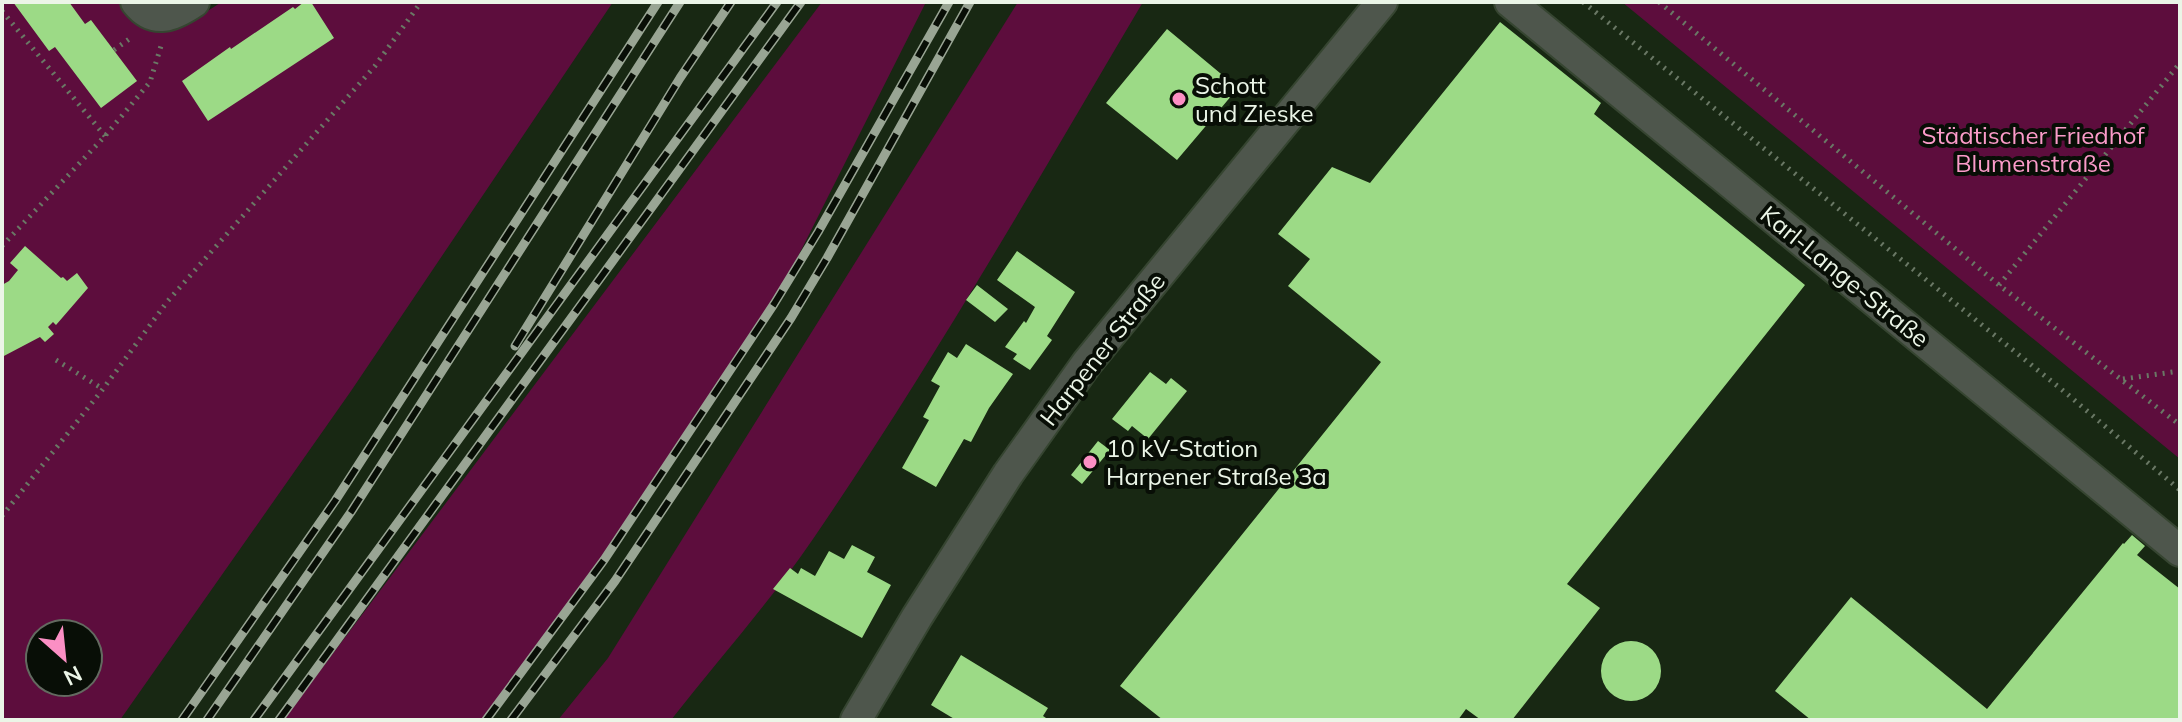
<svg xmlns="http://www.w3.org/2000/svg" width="2182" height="722" viewBox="0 0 2182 722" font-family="Mulish,sans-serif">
  <rect width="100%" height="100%" fill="#182813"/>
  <path fill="#5d0d3d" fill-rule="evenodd" d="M2,2H118C155,46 181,27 222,2H613L351,391L120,720H2ZM40,634H88V682H40Z
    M822,2H926L774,304L604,560L486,720H283Z
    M1018,2H1143C1036,183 932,365 813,539C770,602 718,660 671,720H558L608,658Z
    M1622,2H2180V459Z"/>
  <path fill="#9cda86" d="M13,2H69L85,24L91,20L137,81L101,108L55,47L49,51Z
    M304,2H311L334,38L208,121L182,81L230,47L231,49L293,7L295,9Z
    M1500,22L1601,103L1594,114L1805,285L1567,584L1600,608L1512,720H1481L1466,709L1458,720H1163L1120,686L1381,362L1288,286L1310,259L1278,234L1332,167L1370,183Z
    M1167,29L1238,88L1177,160L1106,103Z
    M25,246L61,278L63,277L67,281L77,273L88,288L56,325L53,322L48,327L54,334L45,342L40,337L2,357V285L9,281L18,270L10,263Z
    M1017,251L1075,292L1047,336L1052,340L1030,370L1013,359L1017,354L1005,347L1024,321L1026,323L1035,307L997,280Z
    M977,285L1008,309L995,322L966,300Z
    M966,344L1013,374L989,408L971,442L964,439L936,487L902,468L929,420L923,417L940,386L931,381L948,352L957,358Z
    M1150,372L1166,384L1171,378L1187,391L1148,439L1132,426L1128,431L1112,419Z
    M1098,441L1110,450L1082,484L1071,475Z
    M2132,535L2145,546L2137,555L2180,589V720H1811L1775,691L1851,597L1987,709L2123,543L2124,544Z
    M852,545L875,557L867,572L891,585L862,638L773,589L790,568L798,574L801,568L815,576L829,551L844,559Z
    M1601 671a30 30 0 1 1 60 0a30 30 0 1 1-60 0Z
    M961,655L1048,708L1043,716L1049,720H956L931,705Z"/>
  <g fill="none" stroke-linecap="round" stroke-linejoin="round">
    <g stroke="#364531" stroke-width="34">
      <path id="minor" d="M136,2C154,25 173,16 194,2
        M1510,2L2180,551
        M856,720L917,617L1008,474L1087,363L1382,2"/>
    </g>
    <path stroke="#6a7865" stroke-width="5" stroke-dasharray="2 6" stroke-linecap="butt" d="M1583,2L2066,393L2180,490
      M1659,2L1999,285L2180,425
      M2,11L105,136
      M114,50L132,37
      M2,246L105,136L150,82L161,46
      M1999,285L2180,63
      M56,360L103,389
      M2123,379L2180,371
      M2,516L103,389L167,302L375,66L421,2"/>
    <use href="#minor" stroke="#4e564c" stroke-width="30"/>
    <g stroke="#99a594" stroke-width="9">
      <path id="rail" d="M515,346L680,78L731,2
        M182,720L335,501L658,2
        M207,720L351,512L680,2
        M254,720L777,2
        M279,720L801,2
        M486,720L604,560L774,304L818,232L949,2
        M511,720L615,581L791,318L827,258L970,2"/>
    </g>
    <use href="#rail" stroke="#080e06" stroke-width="6" stroke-dasharray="18" stroke-linecap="butt"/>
  </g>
  <g fill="#fb8fc4" stroke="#080e06" stroke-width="3">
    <circle cx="1179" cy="99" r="8"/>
    <circle cx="1090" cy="462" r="8"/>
  </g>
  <g text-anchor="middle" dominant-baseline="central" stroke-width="8" stroke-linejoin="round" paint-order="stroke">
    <g font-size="24" fill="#ebf5e7" stroke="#080e06" text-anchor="start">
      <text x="1195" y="85">Schott<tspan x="1195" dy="28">und Zieske</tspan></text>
      <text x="1106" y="448">10 kV-Station<tspan x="1106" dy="28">Harpener Straße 3a</tspan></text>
    </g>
    <g font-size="24" fill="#fb9bc9" stroke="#080e06">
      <text x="2033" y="135">Städtischer Friedhof<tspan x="2033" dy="28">Blumenstraße</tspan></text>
    </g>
    <g font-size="24" fill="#ebf5e7" stroke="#080e06">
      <text transform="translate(1845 276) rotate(39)">Karl-Lange-Straße</text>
      <text transform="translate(1102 349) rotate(-52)">Harpener Straße</text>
    </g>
  </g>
  <rect width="2182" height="722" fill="none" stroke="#ebf5e7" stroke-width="8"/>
  <g transform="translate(64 658) rotate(153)"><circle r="38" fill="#080e06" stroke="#636a60" stroke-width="2"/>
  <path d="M0-6L14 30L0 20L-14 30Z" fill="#fb8fc4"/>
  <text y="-12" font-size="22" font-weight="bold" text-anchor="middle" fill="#ebf5e7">N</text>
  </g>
</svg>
